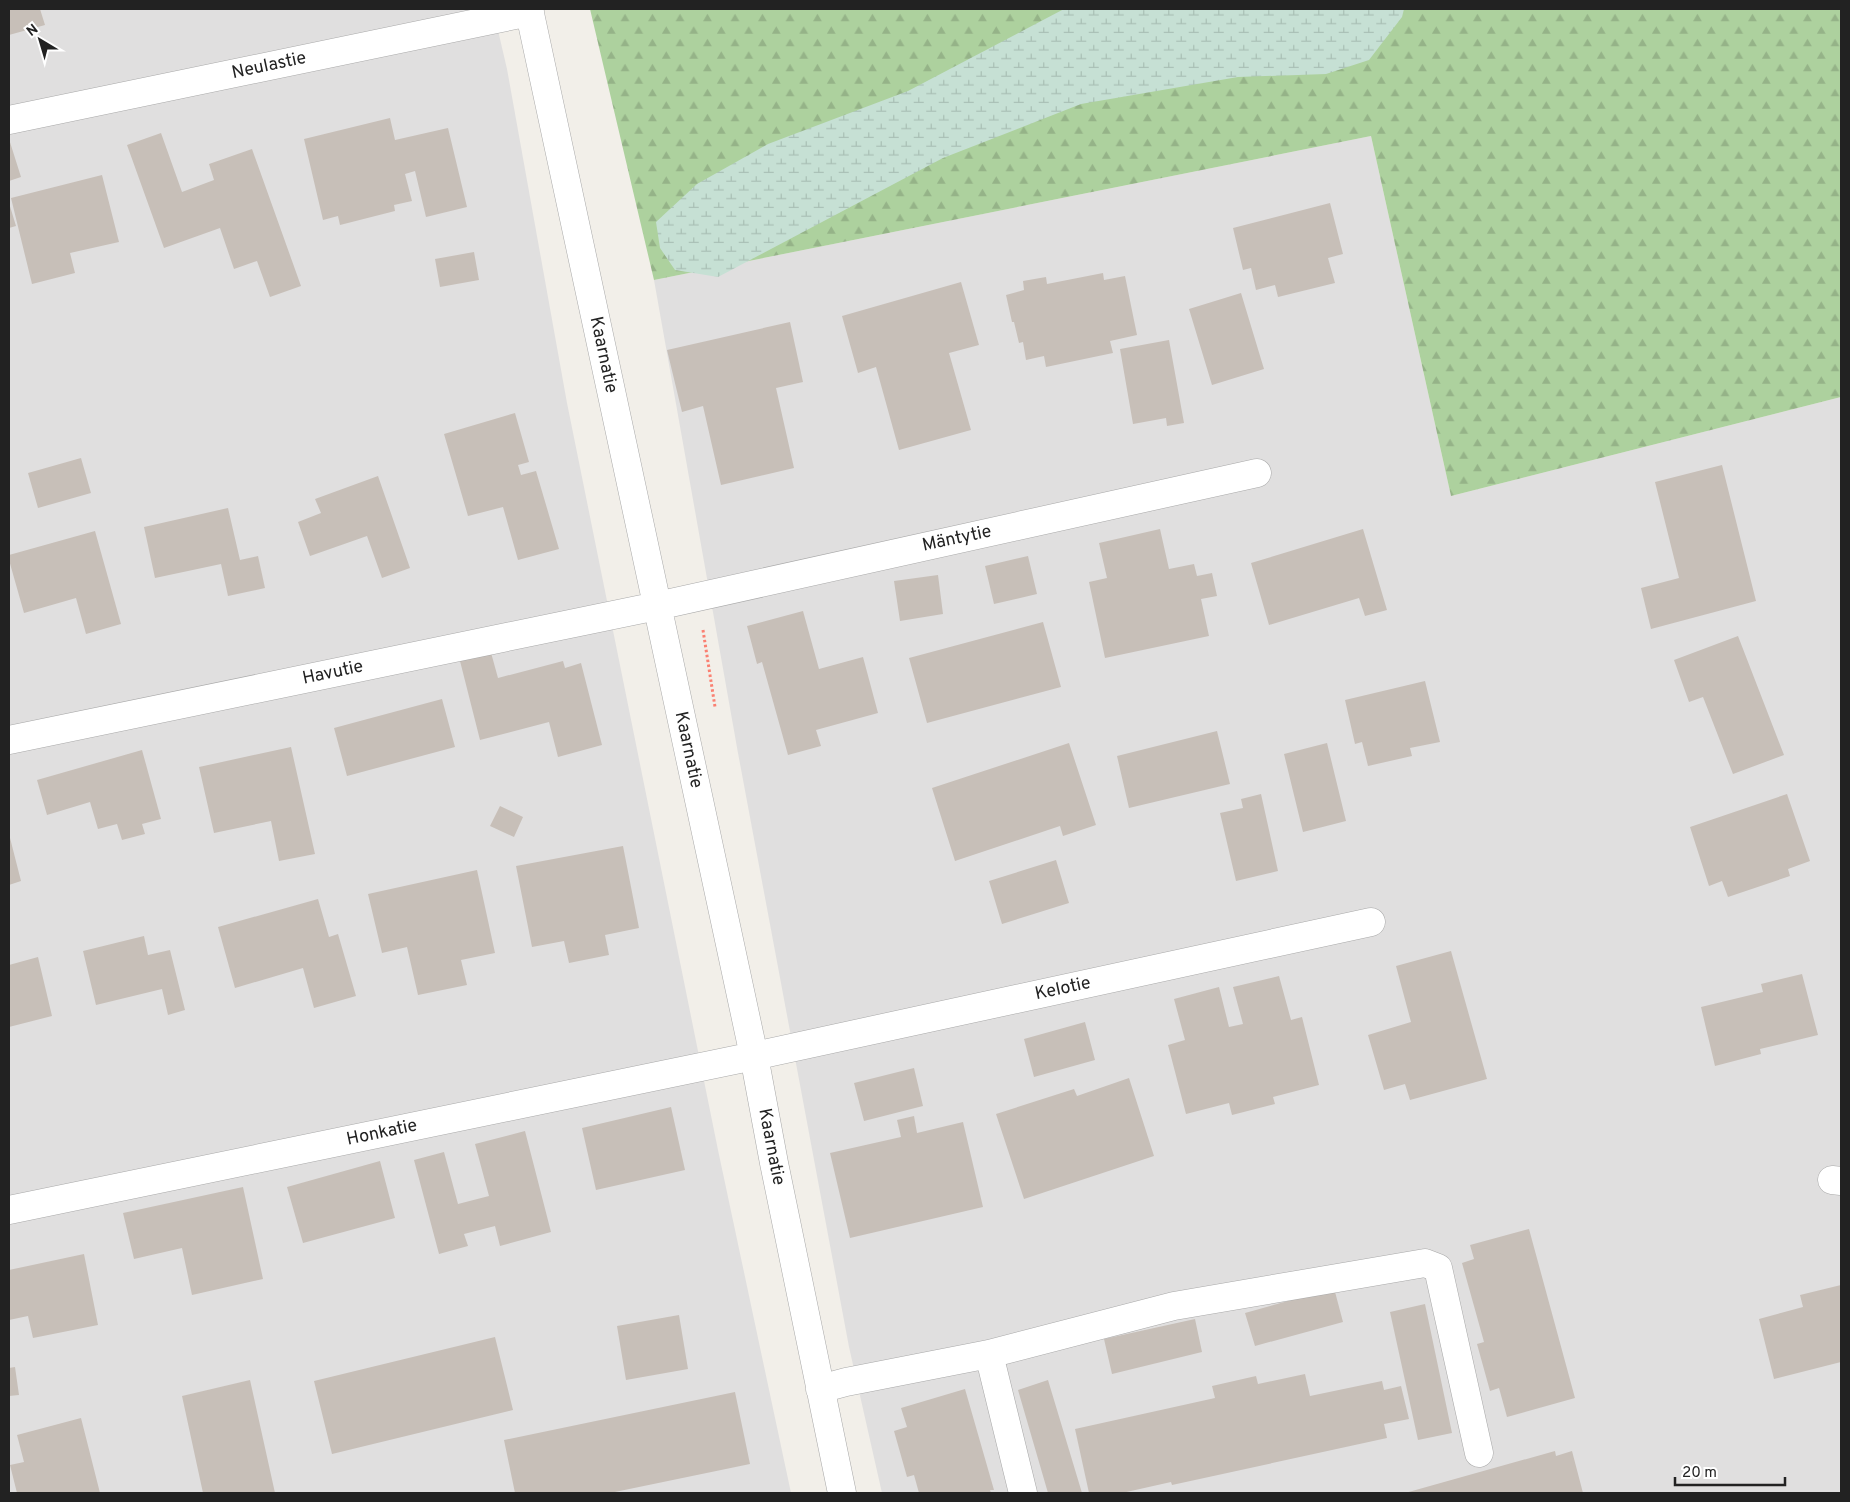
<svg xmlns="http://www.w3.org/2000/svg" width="1850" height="1502" viewBox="0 0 1850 1502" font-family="Overpass,sans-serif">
  <defs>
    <pattern id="forest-firs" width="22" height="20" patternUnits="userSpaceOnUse" patternTransform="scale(1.25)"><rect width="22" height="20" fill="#add19e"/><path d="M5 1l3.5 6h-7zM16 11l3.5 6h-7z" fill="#95b388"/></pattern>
    <pattern id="wetland-marsh" width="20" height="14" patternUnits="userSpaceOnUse" patternTransform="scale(1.25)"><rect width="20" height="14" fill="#c6e0d4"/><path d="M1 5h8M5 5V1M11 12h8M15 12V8" fill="none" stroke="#aac0b6"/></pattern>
  </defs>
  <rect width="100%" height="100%" fill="#f2efe9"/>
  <path fill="#e0dfdf" d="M9,9H493L507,69L567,403L718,1150L791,1493H9Z
    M1371,136L1451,496L1841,397V1493H882L849,1347L738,753L654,280Z"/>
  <path fill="url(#forest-firs)" d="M590,9H1841V397L1451,496L1371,136L654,280Z"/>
  <path fill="url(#wetland-marsh)" d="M1064,9H1404L1402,17L1369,60L1326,74L1238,77L1081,104L943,158L718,277L675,270L660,248L656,222L697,184L768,144L908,91Z"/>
  <path fill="#c7bfb8" d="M9,9H40L45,25L9,35Z
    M390,118L395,140L448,128L467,207L426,217L415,171L405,174L412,201L394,205L395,211L340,225L338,216L323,220L304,139Z
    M161,133L182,192L214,180L209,164L252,149L301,286L270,297L257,261L234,269L220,228L164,248L127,145Z
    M9,139L21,177L9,181Z
    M102,175L119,242L70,253L75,273L32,284L11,198Z
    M9,203L16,226L9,228Z
    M1330,203L1343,254L1328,258L1335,283L1278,297L1275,285L1256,290L1251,268L1243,270L1233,228Z
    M474,252L479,280L440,287L435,259Z
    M1103,273L1104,280L1125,276L1137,335L1110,341L1113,353L1046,367L1044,356L1026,360L1023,342L1019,343L1014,322H1012L1006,295L1024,290L1023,281L1046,277L1047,284Z
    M961,282L979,345L949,353L971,430L899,450L876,367L858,373L842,316Z
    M1241,293L1264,369L1212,385L1189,309Z
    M790,322L803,382L776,388L794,468L721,485L703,406L682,412L667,350Z
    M1169,340L1184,423L1167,426L1166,418L1133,424L1120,349Z
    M515,413L529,462L518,465L521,475L536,471L559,549L518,560L503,507L468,516L444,434Z
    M81,458L91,493L38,508L28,473Z
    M1722,465L1756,601L1651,629L1641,588L1679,578L1655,482Z
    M378,476L410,568L382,578L367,536L310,556L298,522L321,513L315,499Z
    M228,508L240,560L258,556L265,588L228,596L221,564L155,578L144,527Z
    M1160,529L1169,569L1194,564L1197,576L1212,573L1217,596L1201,599L1209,636L1105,658L1089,582L1107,578L1099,543Z
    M1363,529L1387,610L1365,616L1359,598L1269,625L1251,563Z
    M95,531L121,624L86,634L76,598L24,613L9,560V555Z
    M1028,556L1037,594L994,604L985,566Z
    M938,575L943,614L900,621L894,581Z
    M803,611L819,669L863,657L878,713L816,730L821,746L788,755L762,662L757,664L747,626Z
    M1043,622L1061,687L927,723L909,658Z
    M1738,636L1784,755L1733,774L1703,697L1689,702L1674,660Z
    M490,649L498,678L563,661L565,668L581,663L602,745L558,757L549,722L480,740L459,657Z
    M1425,681L1440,742L1410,748L1412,756L1368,766L1362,742L1355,744L1345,700Z
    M442,699L455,747L347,776L334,728Z
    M1217,731L1230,784L1129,808L1117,756Z
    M1069,743L1096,825L1063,836L1060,826L955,861L932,788Z
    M1327,743L1346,821L1303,832L1284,754Z
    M291,747L315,854L279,861L271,821L214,833L199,767Z
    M142,750L161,819L142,824L145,834L122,840L117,824L98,829L90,802L47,815L37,780Z
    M1261,794L1278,871L1236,881L1220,813L1243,808L1241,799Z
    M1787,794L1810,861L1788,869L1790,876L1728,897L1722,881L1709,886L1690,827Z
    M500,806L523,817L514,837L490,826Z
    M9,834L21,881L9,885Z
    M623,846L639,928L605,935L609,955L569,963L564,941L532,947L516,866Z
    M1056,860L1069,903L1002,924L989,881Z
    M477,870L495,953L461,960L467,985L418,995L407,947L382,953L368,894Z
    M318,899L329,937L338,934L356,996L314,1008L303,968L235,988L218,927Z
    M144,936L148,955L170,950L185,1010L168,1015L162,989L96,1005L83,951Z
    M1451,951L1487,1079L1410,1100L1405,1084L1384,1090L1368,1035L1411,1022L1396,966Z
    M38,957L52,1016L9,1027V965Z
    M1802,974L1818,1035L1760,1049L1761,1054L1715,1066L1701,1007L1763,992L1761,984Z
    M1279,976L1291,1020L1302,1017L1319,1085L1273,1097L1275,1104L1232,1115L1229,1103L1186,1114L1168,1045L1185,1040L1174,999L1219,987L1229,1027L1243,1024L1233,987Z
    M1085,1022L1095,1060L1034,1077L1024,1039Z
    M914,1068L923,1106L864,1121L854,1083Z
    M1129,1078L1154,1156L1024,1199L996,1114L1074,1089L1077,1096Z
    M671,1107L685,1170L596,1190L582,1128Z
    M914,1116L917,1133L963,1122L983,1207L850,1238L830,1153L901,1137L897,1120Z
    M525,1131L551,1232L500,1246L495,1226L464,1234L468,1246L439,1254L414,1160L444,1152L458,1204L489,1196L475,1144Z
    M380,1161L395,1218L303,1243L287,1187Z
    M243,1187L263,1279L192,1295L182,1248L134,1259L123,1213Z
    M1529,1229L1575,1398L1507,1417L1499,1388L1490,1391L1477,1344L1484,1342L1462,1263L1474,1259L1470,1245Z
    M84,1254L98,1325L33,1338L28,1316L9,1320V1270Z
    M1841,1285V1362L1774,1379L1759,1319L1803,1307L1800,1295Z
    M1334,1288L1343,1322L1255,1346L1245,1313Z
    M1425,1304L1452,1433L1418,1440L1390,1312Z
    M679,1315L688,1369L626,1380L617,1326Z
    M1195,1319L1202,1352L1112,1374L1104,1339Z
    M495,1337L513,1410L332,1454L314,1381Z
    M15,1367L19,1395L9,1396V1368Z
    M1305,1374L1310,1396L1382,1381L1384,1390L1401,1386L1409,1419L1384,1424L1387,1438L1172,1485L1171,1482L1122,1493H1089L1075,1429L1215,1398L1212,1386L1256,1376L1258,1384Z
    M250,1380L275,1493H203L182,1396Z
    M1048,1380L1082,1493H1048L1018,1390Z
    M965,1389L994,1490H990L991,1493H919L914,1475L907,1477L894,1431L907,1427L901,1408Z
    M735,1392L750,1464L610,1493H515L504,1440Z
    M81,1418L100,1493H17L10,1465L24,1462L17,1435Z
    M1555,1451L1556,1456L1572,1451L1583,1493H1405Z"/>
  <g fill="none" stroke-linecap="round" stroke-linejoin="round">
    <g stroke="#a9a9a9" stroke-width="29">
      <path id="minor" d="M529,9L754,1056L774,1163L842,1493
        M9,120L530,12
        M9,740L657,606L1257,473
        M1832,1180L1841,1181
        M9,1210L754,1056L1371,922
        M989,1354L1023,1493
        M820,1389L846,1382L989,1354L1174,1306L1425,1263L1438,1268L1479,1453"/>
    </g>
    <path stroke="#fa8072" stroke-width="3" stroke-dasharray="2.5 2.5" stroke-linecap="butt" d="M703,630L715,707"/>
    <use href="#minor" stroke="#fff" stroke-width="28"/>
  </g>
  <g text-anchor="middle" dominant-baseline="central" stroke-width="4" stroke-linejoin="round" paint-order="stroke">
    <g font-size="18" fill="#222" stroke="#fff">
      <text transform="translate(269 66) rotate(-12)">Neulastie</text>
      <text transform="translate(603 355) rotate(78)">Kaarnatie</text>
      <text transform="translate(957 539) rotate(-12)">Mäntytie</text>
      <text transform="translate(333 673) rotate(-12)">Havutie</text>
      <text transform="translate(688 750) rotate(78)">Kaarnatie</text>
      <text transform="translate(1063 989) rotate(-12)">Kelotie</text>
      <text transform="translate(382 1133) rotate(-12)">Honkatie</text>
      <text transform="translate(771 1147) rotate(79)">Kaarnatie</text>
    </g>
  </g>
  <rect width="1850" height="1502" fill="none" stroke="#222222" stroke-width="20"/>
  <g transform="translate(40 40) rotate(322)" stroke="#ffffff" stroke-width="4" paint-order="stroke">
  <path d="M0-4L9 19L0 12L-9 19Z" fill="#222222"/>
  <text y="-8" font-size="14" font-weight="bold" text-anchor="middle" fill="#222222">N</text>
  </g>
  <path d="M1675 1477v8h110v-8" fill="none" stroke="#222222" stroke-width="2.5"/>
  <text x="1682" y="1477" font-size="15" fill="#222222" stroke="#ffffff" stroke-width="4" paint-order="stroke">20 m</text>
</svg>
